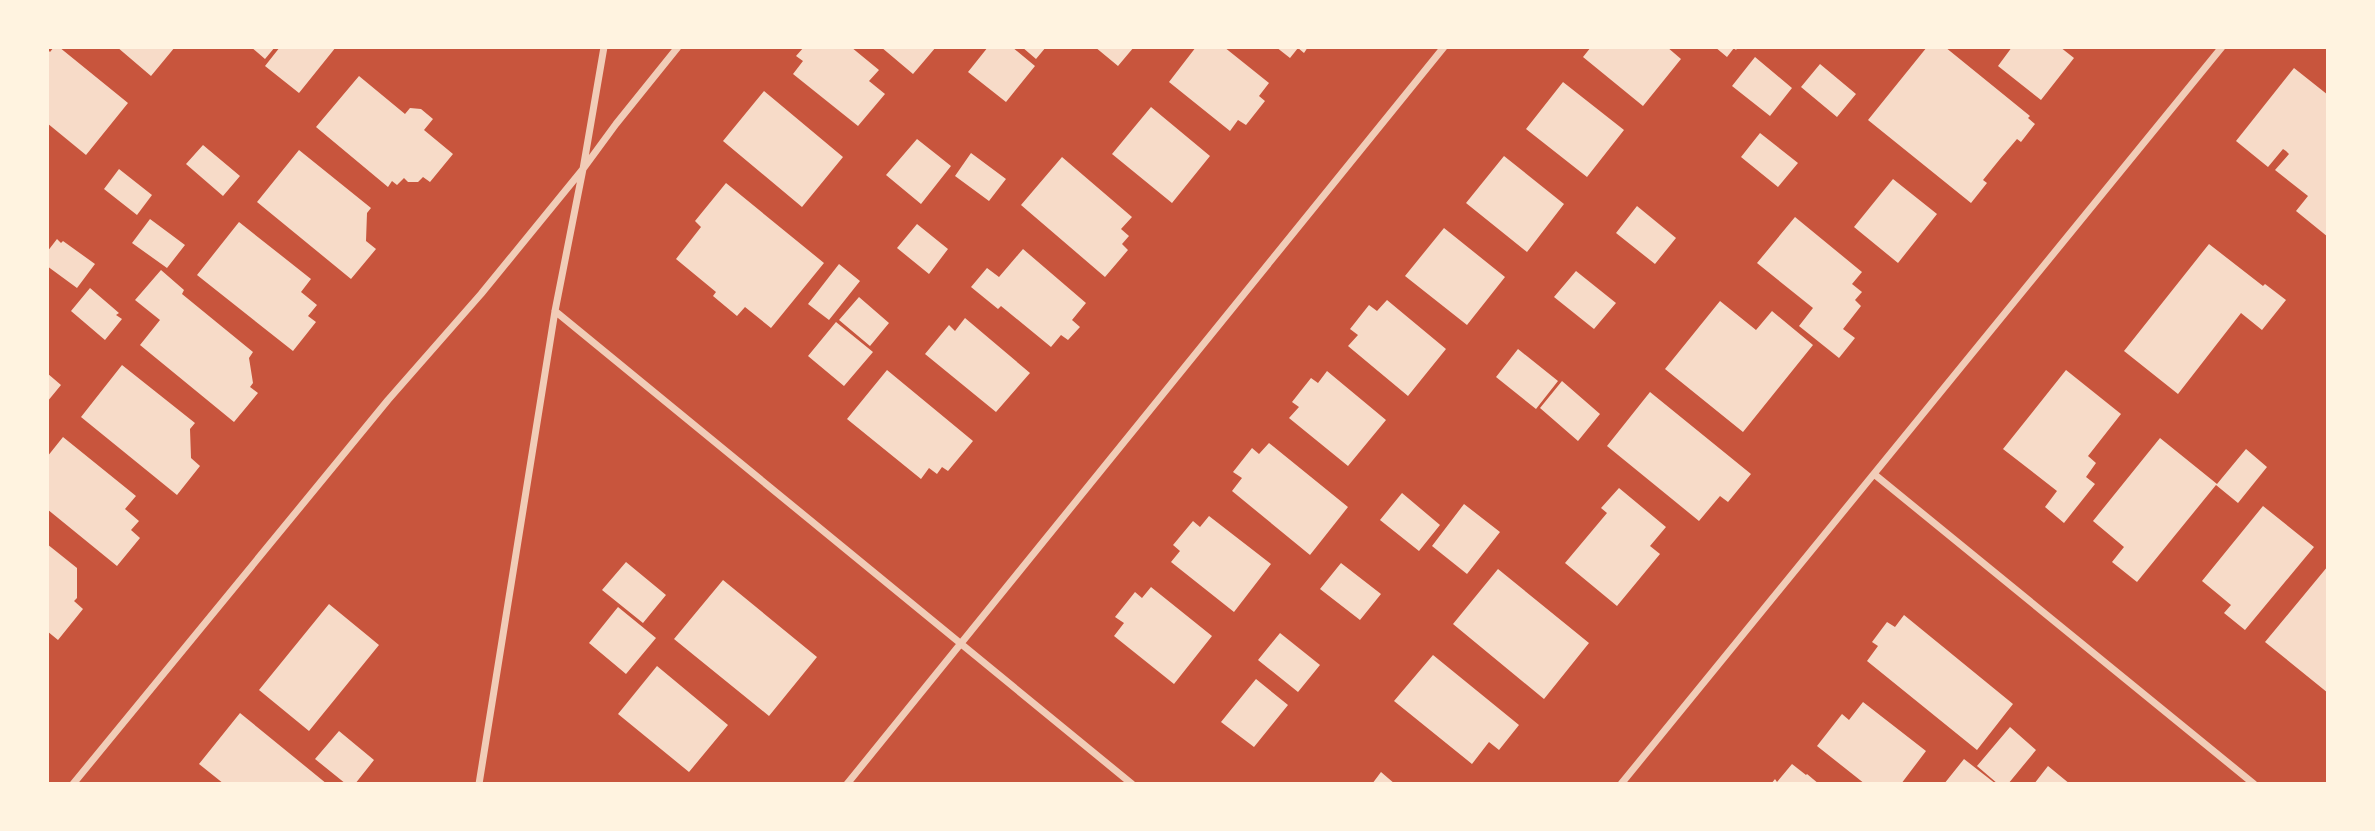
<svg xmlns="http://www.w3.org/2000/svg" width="2375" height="831" viewBox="0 0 2375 831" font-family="'DejaVu Sans',sans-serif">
  <rect width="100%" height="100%" fill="#c8553d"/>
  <path fill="#f7dbc8" d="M54,47H59L128,103L86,155L47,123V49L50,52Z
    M117,47H175L151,76Z
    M251,47H275L265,59Z
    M280,47H336L299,93L265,66Z
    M804,47H851L879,70L869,81L885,94L858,126L793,74L803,61L796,56Z
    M881,47H936L913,74Z
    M988,47H1012L1035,66L1006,102L968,72Z
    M1022,47H1046L1036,59Z
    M1095,47H1134L1118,66Z
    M1196,47H1224L1269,83L1259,96L1265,101L1246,125L1238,120L1230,131L1169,82Z
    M1276,47H1308L1304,53L1298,48L1290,58Z
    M1591,47H1667L1681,59L1643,106L1583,57Z
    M1715,47H1738L1736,50L1734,48L1727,57Z
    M1927,47H1945L2030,116L2028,118L2035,124L2021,142L2017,139L2000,159L1983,180L1987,183L1971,203L1868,120Z
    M2012,47H2060L2074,58L2041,100L1998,66Z
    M1755,57L1792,88L1770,116L1732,86Z
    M1820,64L1856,94L1837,117L1801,87Z
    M2294,68L2328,95V237L2296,211L2308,196L2275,170L2289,154L2286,151L2283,149L2268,167L2236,141Z
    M359,76L405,114L410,108L421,109L433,119L424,130L453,154L430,182L423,177L418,182H408L404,178L397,185L392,181L388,187L316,127Z
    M1563,82L1624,130L1587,177L1526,129Z
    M764,91L843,157L802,207L723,141Z
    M1151,107L1210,156L1172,203L1112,154Z
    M1760,133L1798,163L1778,187L1741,157Z
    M917,139L951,166L921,204L886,175Z
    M203,145L240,176L223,196L186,164Z
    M299,150L371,208L367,213L366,241L376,249L351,279L257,202Z
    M971,153L1006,179L989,201L955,176Z
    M1504,156L1564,204L1527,252L1466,203Z
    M1062,157L1132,217L1121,229L1129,236L1122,244L1128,250L1105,277L1021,205Z
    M119,169L152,195L137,215L104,189Z
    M1893,179L1937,214L1898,263L1854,227Z
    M726,183L824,263L771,328L745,307L737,316L713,296L716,292L676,259L701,227L695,221Z
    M1637,206L1676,238L1655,264L1616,233Z
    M1795,217L1862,272L1852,284L1862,292L1855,300L1861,306L1843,329L1855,338L1839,358L1799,326L1813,308L1757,263Z
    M150,219L185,245L167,268L132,243Z
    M239,222L311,279L301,292L317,305L308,316L316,322L293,351L197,275Z
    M917,224L948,249L929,274L897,248Z
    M1444,228L1505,277L1467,325L1405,276Z
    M57,239L61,243L63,241L95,264L77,288L47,266V252Z
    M2209,244L2263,286L2265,284L2286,300L2262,330L2241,313L2178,394L2124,351Z
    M1023,249L1086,303L1072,320L1080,327L1068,340L1061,335L1051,347L1001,306L998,309L971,287L987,268L999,277Z
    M839,264L860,281L829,320L808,304Z
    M161,270L184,290L182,294L253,352L249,358L253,383L250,387L258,393L234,422L140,345L160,320L135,300Z
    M1576,271L1616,303L1594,329L1554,297Z
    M90,288L119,313L116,315L122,319L105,340L71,311Z
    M859,297L889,323L870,346L839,320Z
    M1387,300L1446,349L1408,396L1348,346L1358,335L1350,329L1369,305L1377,311Z
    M1720,301L1756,330L1772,311L1813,345L1743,432L1665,369Z
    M965,318L1030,373L996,412L925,354L949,325L955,331Z
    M836,322L873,352L844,386L808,356Z
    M1518,349L1558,381L1536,409L1496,377Z
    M122,365L195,423L190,429L191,458L200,466L177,495L81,417Z
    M887,370L973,441L948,471L942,467L937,474L929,468L921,479L847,419Z
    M2066,370L2121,414L2088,456L2096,463L2086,477L2095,484L2064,523L2045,507L2057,491L2003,449Z
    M1327,371L1386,420L1348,466L1289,418L1299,407L1292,402L1311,378L1318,383Z
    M47,373L61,385L47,402Z
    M1562,381L1600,414L1578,441L1540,408Z
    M1650,392L1751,474L1728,502L1720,496L1699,521L1607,446Z
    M63,437L136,496L125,509L139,521L131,530L140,538L117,566L47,509V457Z
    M2160,438L2217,484L2246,449L2267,467L2238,503L2216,485L2137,582L2112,562L2124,547L2093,521Z
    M1269,443L1348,507L1310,555L1232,491L1242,478L1233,472L1252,448L1259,454Z
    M1619,488L1666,527L1650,546L1660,554L1617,606L1565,563L1607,513L1601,508Z
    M1402,493L1440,525L1419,551L1380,520Z
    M1464,504L1500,532L1467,574L1432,546Z
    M2263,506L2314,547L2245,630L2224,613L2231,605L2202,581Z
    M1209,516L1271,564L1234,612L1171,562L1180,551L1173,545L1193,521L1200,527Z
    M47,544L77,568V598L74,601L83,609L58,640L47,631Z
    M626,562L666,595L643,623L602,590Z
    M1341,563L1381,594L1360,620L1320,589Z
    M2328,566V693L2265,642Z
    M1498,569L1589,643L1544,699L1453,624Z
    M723,580L817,657L769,716L674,639Z
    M1151,587L1212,636L1174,684L1114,636L1124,623L1115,617L1135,592L1142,598Z
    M329,604L379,645L309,731L259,690Z
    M618,607L656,638L626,674L589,643Z
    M1904,615L2013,704L1977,750L1867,661L1878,646L1872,642L1887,622L1895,627Z
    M1280,633L1320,665L1298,692L1258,660Z
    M1433,655L1519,725L1499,750L1489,742L1472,764L1394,701Z
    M657,666L728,725L689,772L618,714Z
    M1256,679L1288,705L1254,747L1221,722Z
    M1863,702L1926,751L1901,784H1865L1817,746L1842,714L1849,720Z
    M240,713L327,784H224L199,764Z
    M2010,727L2036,750L2008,784H1998L1977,766Z
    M339,731L374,760L355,784H346L315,759Z
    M1964,759L1996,784H1944Z
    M1792,764L1806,775L1807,774L1819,784H1771L1775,779L1777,782Z
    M2048,766L2070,784H2034Z
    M1381,772L1395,784H1372Z"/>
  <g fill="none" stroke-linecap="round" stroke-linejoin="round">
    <path stroke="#f1ccb7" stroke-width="7" d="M555,311L1132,784
      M1874,474L2254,784
      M73,784L388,400L481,294L583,169L616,124L678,47
      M479,784L555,311L583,169L604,47
      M847,784L1444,47
      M1621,784L2222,47"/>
  </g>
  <rect width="2375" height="831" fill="none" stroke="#fff3e0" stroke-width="98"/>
</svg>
